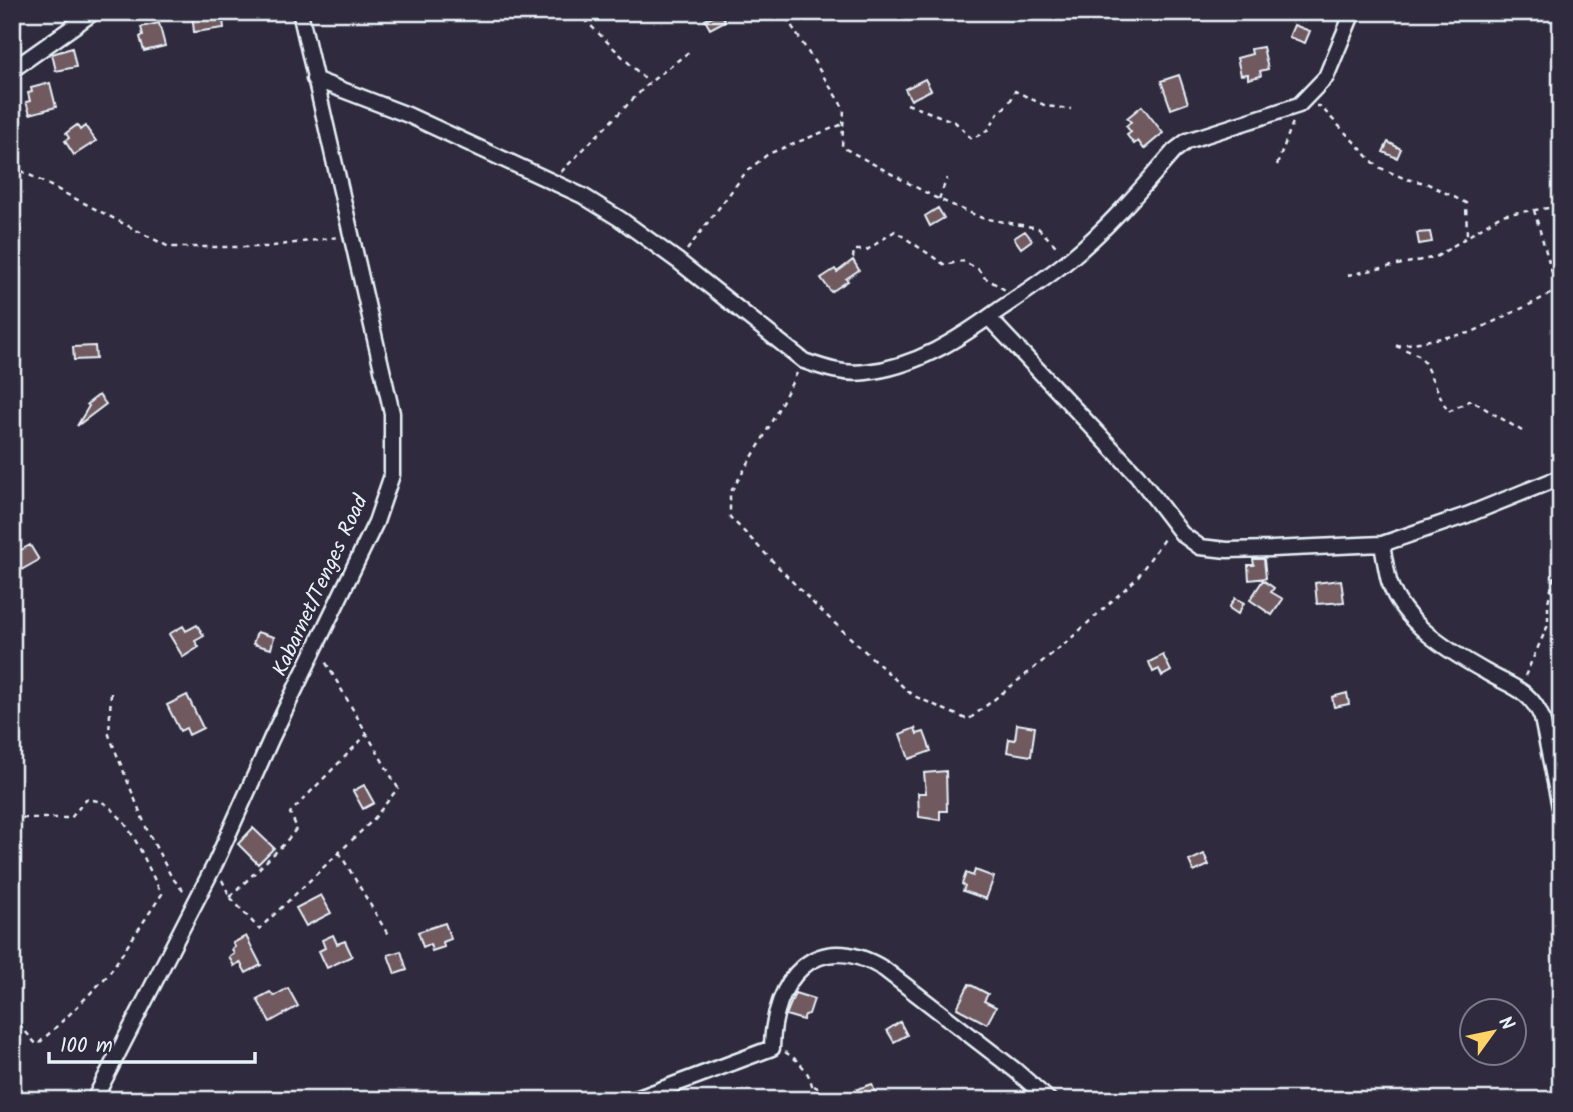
<svg xmlns="http://www.w3.org/2000/svg" width="1573" height="1112" viewBox="0 0 1573 1112" font-family="Kalam,sans-serif">
  <rect width="100%" height="100%" fill="#2f2a3d"/>
  <filter id="ink" filterUnits="userSpaceOnUse"><feTurbulence type="fractalNoise" baseFrequency=".0143" numOctaves="2"/><feDisplacementMap in="SourceGraphic" scale="14" xChannelSelector="R" yChannelSelector="G"/><feConvolveMatrix kernelMatrix="1 2 1 2 8 2 1 2 1" color-interpolation-filters="sRGB"/></filter>
  <g filter="url(#ink)">
    <path fill="#423848" d="M12,1082L41,1100H12Z"/>
    <path fill="#705a60" stroke="#e8f1f8" stroke-width="2" d="M192,12H222L224,28L194,32Z
      M721,12L725,21L710,29L705,20Z
      M159,23L165,46L144,51L140,37L143,35L141,27Z
      M1294,25L1310,31L1305,43L1289,37Z
      M1263,47L1268,69L1260,71L1261,76L1248,79V74L1241,75L1237,58L1252,54L1251,49Z
      M72,48L76,67L56,71L52,54Z
      M1179,75L1188,103L1171,109L1161,81Z
      M925,79L931,90L911,100L905,89Z
      M50,83L56,107L30,114L26,102L30,101L28,93L32,92L31,88Z
      M1142,106L1163,133L1144,149L1138,141L1134,144L1127,135L1131,132L1126,126L1131,122L1127,118Z
      M77,125L80,130L85,126L96,141L74,155L65,141L69,138L66,133Z
      M1388,142L1401,149L1397,158L1383,152Z
      M938,208L944,218L930,226L925,216Z
      M1025,231L1032,240L1021,248L1014,238Z
      M1430,232L1432,242L1419,244L1417,233Z
      M853,260L859,270L846,279L848,281L831,292L821,278L835,269L837,272Z
      M95,346L96,359L74,360L73,347Z
      M99,395L106,404L77,426L89,406L87,404Z
      M30,545L39,560L12,575V555Z
      M1253,559H1264L1266,578L1249,580L1248,565H1254Z
      M1263,580L1274,588L1271,592L1283,599L1272,615L1250,600Z
      M1341,580L1344,602L1317,604L1315,583Z
      M1235,598L1244,603L1238,614L1229,608Z
      M197,625L204,636L195,641L199,647L183,657L169,634L183,626L186,631Z
      M257,632L274,637L271,649L253,644Z
      M1163,655L1171,671L1162,676L1159,669L1153,672L1149,662Z
      M1347,693L1349,704L1334,707L1332,697Z
      M187,695L203,728L189,735L186,728L180,731L167,705Z
      M1017,724L1035,727L1031,756L1007,752L1009,739L1015,740Z
      M915,728L917,734L924,732L931,751L909,759L900,734Z
      M946,771L947,811H940V820L919,817L918,793H926L924,773Z
      M364,785L374,803L363,809L353,791Z
      M253,828L274,848L258,864L238,844Z
      M1204,854L1209,865L1194,872L1189,861Z
      M975,870L994,877L986,899L963,891L965,886L962,884L966,873L973,876Z
      M321,895L331,913L306,926L296,908Z
      M445,923L451,939L443,942L444,947L432,951L430,944L423,947L418,932Z
      M333,935L337,944L345,941L352,956L327,968L319,951L325,948L322,940Z
      M246,936L261,965L246,973L240,962L234,966L229,957L234,954L232,949L235,947L233,943Z
      M401,951L407,970L395,974L388,955Z
      M969,984L988,994L984,1001L996,1007L987,1024L957,1008Z
      M288,988L298,1006L270,1022L257,999L270,992L274,996Z
      M795,993L814,999L809,1014L805,1015L803,1020L786,1015Z
      M900,1022L907,1035L894,1042L887,1030Z
      M872,1084L878,1100H861L857,1089Z"/>
    <g fill="none" stroke-linecap="round" stroke-linejoin="round">
      <g stroke="#e8f1f8" stroke-width="19">
        <path id="minor" d="M12,70L94,12
          M314,79L408,115L583,196L620,219L678,261L804,361C824,368 844,375 866,372C915,367 957,340 996,312C1021,295 1047,278 1070,259C1109,227 1142,188 1174,151L1187,141L1299,105L1326,77L1353,12
          M989,318L1137,475L1182,534L1200,547L1227,550L1272,549L1382,544L1467,515L1561,477
          M1382,544C1384,556 1386,569 1389,581C1402,623 1450,652 1486,672C1511,687 1530,689 1542,718L1561,812
          M94,1100L215,864L272,737L376,522L392,475V413L300,12
          M633,1100L772,1048C773,980 815,927 884,969L1015,1070L1049,1100"/>
      </g>
      <path stroke="#e8f1f8" stroke-width="2.5" stroke-dasharray="5 5" stroke-linecap="butt" d="M577,12L649,83
        M778,12L786,17L844,109L842,147L934,197L982,218L1038,228L1059,249
        M907,104L955,122L972,139L991,128C996,108 1008,111 1015,91L1046,106L1071,109
        M1316,106H1320L1378,167L1406,179L1426,183L1466,203L1467,236
        M1277,165L1293,122
        M12,166L169,247H266L338,237
        M561,172L649,83L690,51
        M939,199L947,178
        M1534,210L1561,304
        M687,250L746,172L768,154L843,124
        M853,258L854,250H867L895,231L945,265L962,261L978,269L984,277L1005,290
        M1348,275L1436,257L1501,215L1561,206
        M1396,346L1421,356L1448,412L1471,400L1522,431
        M1396,346L1470,333L1533,303L1557,290
        M797,373L760,444L730,493V517L814,604L912,695L968,720L1067,642L1136,579L1166,536
        M1525,676L1548,625V602L1554,577L1561,573
        M111,693L109,735L148,832L171,876L184,892
        M12,818H71L86,799C93,800 102,801 107,805C135,827 145,864 162,894L108,975L74,1010L37,1045L12,1016
        M339,852L390,938
        M222,880L230,897L259,929L373,820L398,788L325,661
        M230,897L284,844L297,828L290,813L368,733
        M785,1052C804,1064 814,1077 813,1100
        M814,1086L841,1100"/>
      <use href="#minor" stroke="#2f2a3d" stroke-width="14"/>
    </g>
  </g>
  <g text-anchor="middle" dominant-baseline="central" stroke-width="6" stroke-linejoin="round" paint-order="stroke">
    <g font-size="21" fill="#e8f1f8" stroke="#2f2a3d">
      <text transform="translate(321 586) rotate(-65)">Kabarnet/Tenges Road</text>
    </g>
  </g>
  <rect width="1573" height="1112" fill="none" stroke="#2f2a3d" stroke-width="42"/>
  <rect x="21" y="21" width="1531" height="1070" fill="none" stroke="#e8f1f8" stroke-width="2.5" filter="url(#ink)"/>
  <g transform="translate(1493 1032) rotate(57)"><circle r="33" fill="#2f2a3d" stroke="#797a88" stroke-width="2"/>
  <path d="M0-5L12 26L0 18L-12 26Z" fill="#ffd166"/>
  <text y="-10" font-size="19" font-weight="bold" text-anchor="middle" fill="#e8f1f8">N</text>
  </g>
  <path d="M49 1052v10h206v-10" fill="none" stroke="#e8f1f8" stroke-width="3.5"/>
  <text x="60" y="1052" font-size="21" fill="#e8f1f8" stroke="#2f2a3d" stroke-width="5" paint-order="stroke">100 m</text>
</svg>
